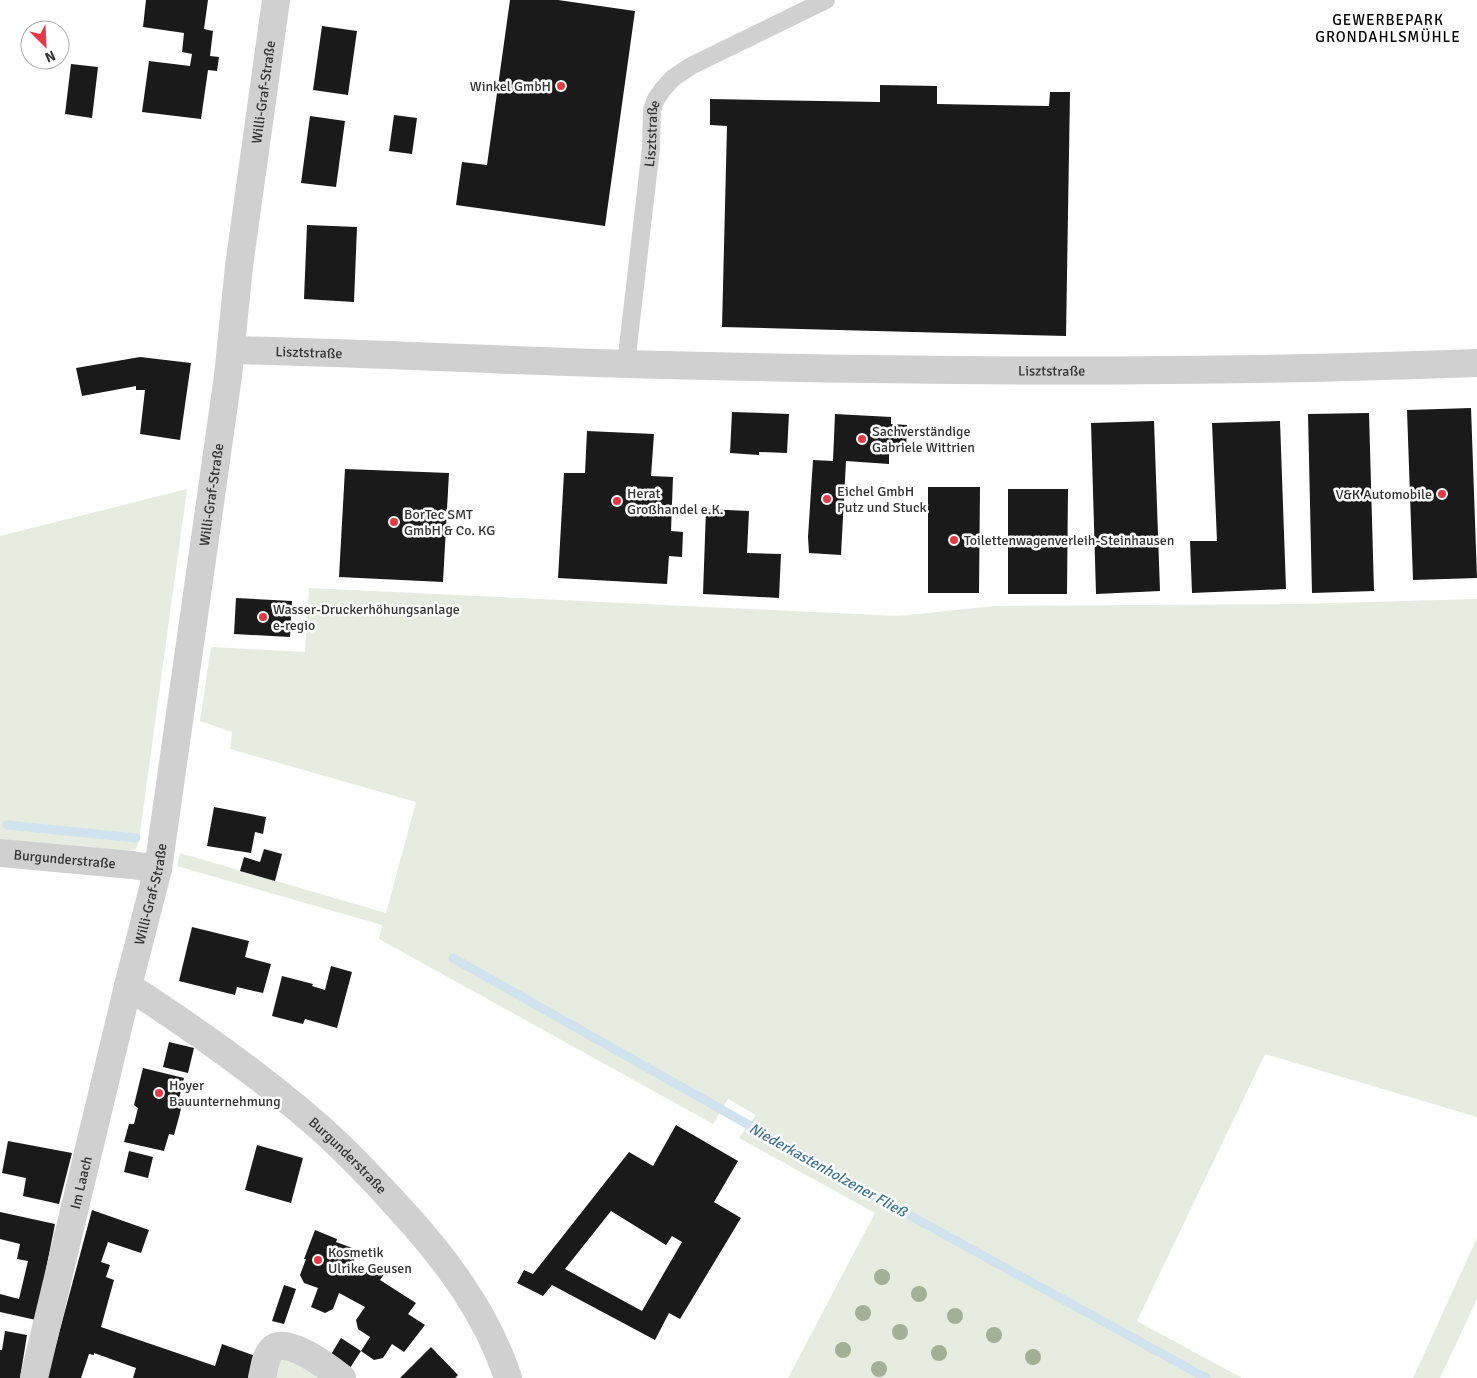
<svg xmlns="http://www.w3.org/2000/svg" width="1477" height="1378" viewBox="0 0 1477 1378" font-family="Signika,sans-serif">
  <rect width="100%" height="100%" fill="#fff"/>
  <path fill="#e6ecdf" d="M187,489L139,840L136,849L120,852L0,841V536Z
    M309,588L898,616L994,606L1298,604L1477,599V1117L1265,1054L1137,1321L1242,1378H788L875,1213L739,1138L756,1115L728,1099L713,1124L379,939L382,925L177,866L180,853L386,913L416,802L230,749L232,732L200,721L211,647L305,652Z
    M1477,1238V1299L1440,1378H1413Z
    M286,1357L325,1378H271L277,1359Z"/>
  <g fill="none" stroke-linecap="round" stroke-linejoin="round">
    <path stroke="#cfe2ee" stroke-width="9" d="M7,825L136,838
      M453,958L880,1199L1206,1378"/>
  </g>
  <path fill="#1a1a1a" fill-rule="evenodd" d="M146,0H208L204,29L213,31L210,56L219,57L217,71L208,70L201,119L142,112L149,61L190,66L192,54L182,52L184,33L143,27Z
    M510,0H558L635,11L605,226L456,205L462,162L487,165Z
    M322,26L357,31L348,95L313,90Z
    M71,64L98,67L92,118L65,114Z
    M880,85L937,86V104L1049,106L1050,92H1070L1066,336L722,327L727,126L710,125V99L880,102Z
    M394,115L417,118L412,154L389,151Z
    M310,116L345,121L336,187L301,183Z
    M307,225L357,227L354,302L304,299Z
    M140,357L191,363L180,440L140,434L145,390H136V386L82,396L76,368Z
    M1471,408L1477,578L1413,580L1407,410Z
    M732,412L789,414L787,453L759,452V455L730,453Z
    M1369,413L1374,591L1312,593L1308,414Z
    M835,414L891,417V424L907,425L906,450L889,449V464L846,461L841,555L809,553L808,537L813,460L833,461Z
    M1154,421L1160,591L1096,594L1091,423Z
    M1280,421L1286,589L1192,593L1190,541H1217L1212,423Z
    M587,431L654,434L651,476L673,477L671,531L683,532L682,557L669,556L667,584L558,578L564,473H585Z
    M345,469L449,473L443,582L339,577Z
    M928,487H980L979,593H928Z
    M1008,489H1068L1067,594H1008Z
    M706,509L749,511L747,553L781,554L779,598L703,594Z
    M236,598L292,601L290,637L234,634Z
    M214,807L266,817L263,834L255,832L251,853L207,846Z
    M264,849L282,854L275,881L240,871L244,857L260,862Z
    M192,927L249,941L245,957L271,964L263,993L237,987L235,995L179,981Z
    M331,966L352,972L337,1028L305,1019L303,1024L272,1016L282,976L313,984L312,986L325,990Z
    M169,1042L194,1048L188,1073L163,1067Z
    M143,1068L184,1078L179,1099L183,1100L179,1117L174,1135L169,1134L164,1151L124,1142L129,1124H134L138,1108L134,1105Z
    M676,1125L738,1161L714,1202L741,1218L680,1319L669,1313L655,1340L552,1285L543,1296L517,1283L524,1270L533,1274L629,1152L653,1166ZM611,1211L666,1245L672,1236L682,1242L642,1311L565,1269Z
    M8,1141L72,1153L59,1204L23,1196L26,1178L2,1173Z
    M257,1145L303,1158L291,1203L245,1190Z
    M129,1151L153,1157L148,1178L124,1172Z
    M92,1210L149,1230L141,1253L108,1242L101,1262L110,1265L106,1277L114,1280L101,1327L215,1366L222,1344L258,1357L251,1378H133L136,1368L94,1353V1355L89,1354L81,1378H47Z
    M0,1212L55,1224L36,1320L0,1312V1294L19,1299L28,1261L17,1259L20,1244L0,1239Z
    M315,1230L337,1239L336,1242L358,1250L352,1266L367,1272L370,1265L385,1273L380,1280L416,1303L408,1314L425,1325L404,1352L392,1344L383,1358L374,1360L361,1351L370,1337L358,1329L356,1320L365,1307L341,1294L339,1293L333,1309L325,1313L311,1307L318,1288L304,1283L300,1275L306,1259H304Z
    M284,1285L296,1289L284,1324L272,1321Z
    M5,1331L27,1335L20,1378H0V1350H2Z
    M341,1338L361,1351L350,1368L330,1356Z
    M431,1347L458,1375L455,1378H400Z"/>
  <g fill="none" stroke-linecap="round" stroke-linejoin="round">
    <path stroke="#d0d0d0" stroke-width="18" id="s1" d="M626,364L651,148L652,110L656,99L663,89L673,78L691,66L826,0"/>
    <g stroke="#d0d0d0" stroke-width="28">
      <path id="s2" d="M231,350C362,353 494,360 625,364C909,372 1193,374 1477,363"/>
      <path id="s3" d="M0,853L132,865L158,869"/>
      <path id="s4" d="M128,986C191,1027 253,1070 310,1119C343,1147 373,1179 401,1210C446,1259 487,1314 508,1378"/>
      <path id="s5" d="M34,1378L128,986L158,869L228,376L239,266L276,0"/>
      <path d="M262,1378C264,1370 265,1358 270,1352C283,1332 329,1368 342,1378"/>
    </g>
  </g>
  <g fill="#a2b095">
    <circle cx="882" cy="1277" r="8"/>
    <circle cx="919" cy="1294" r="8"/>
    <circle cx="863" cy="1313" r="8"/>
    <circle cx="955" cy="1316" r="8"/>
    <circle cx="900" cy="1332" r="8"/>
    <circle cx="994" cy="1335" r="8"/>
    <circle cx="843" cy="1350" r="8"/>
    <circle cx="939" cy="1353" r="8"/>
    <circle cx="1033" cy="1357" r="8"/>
    <circle cx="879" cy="1369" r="8"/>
  </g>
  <g fill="#e63946" stroke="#fff" stroke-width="2">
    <circle cx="561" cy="86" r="5"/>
    <circle cx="862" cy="439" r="5"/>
    <circle cx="1442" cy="494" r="5"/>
    <circle cx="827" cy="499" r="5"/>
    <circle cx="617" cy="501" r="5"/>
    <circle cx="394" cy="522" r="5"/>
    <circle cx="954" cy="540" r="5"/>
    <circle cx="263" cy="617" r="5"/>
    <circle cx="159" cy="1093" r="5"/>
    <circle cx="318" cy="1260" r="5"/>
  </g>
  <g text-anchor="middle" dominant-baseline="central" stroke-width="5" stroke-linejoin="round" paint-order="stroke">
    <g font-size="14" fill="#333" stroke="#fff" text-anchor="start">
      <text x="551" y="86" text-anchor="end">Winkel GmbH</text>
      <text x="872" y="431">Sachverständige<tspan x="872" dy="16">Gabriele Wittrien</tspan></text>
      <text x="837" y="491">Eichel GmbH<tspan x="837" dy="16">Putz und Stuck</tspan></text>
      <text x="627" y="493">Herat<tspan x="627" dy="16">Großhandel e.K.</tspan></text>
      <text x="1432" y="494" text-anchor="end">V&amp;K Automobile</text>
      <text x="404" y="514">BorTec SMT<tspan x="404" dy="16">GmbH &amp; Co. KG</tspan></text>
      <text x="964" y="540">Toilettenwagenverleih-Steinhausen</text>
      <text x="273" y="609">Wasser-Druckerhöhungsanlage<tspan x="273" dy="16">e-regio</tspan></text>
      <text x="169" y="1085">Hoyer<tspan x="169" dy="16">Bauunternehmung</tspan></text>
      <text x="328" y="1252">Kosmetik<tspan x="328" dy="16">Ulrike Geusen</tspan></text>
    </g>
    <g font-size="14" fill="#333" stroke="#fff">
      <text stroke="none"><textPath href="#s5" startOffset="1308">Willi-Graf-Straße</textPath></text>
      <text stroke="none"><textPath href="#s1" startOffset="232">Lisztstraße</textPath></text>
      <text stroke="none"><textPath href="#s2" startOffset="78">Lisztstraße</textPath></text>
      <text stroke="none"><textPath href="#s2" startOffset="821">Lisztstraße</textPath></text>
      <text stroke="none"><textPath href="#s5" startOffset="902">Willi-Graf-Straße</textPath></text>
      <text stroke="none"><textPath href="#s3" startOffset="65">Burgunderstraße</textPath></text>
      <text stroke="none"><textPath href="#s5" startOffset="498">Willi-Graf-Straße</textPath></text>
      <text stroke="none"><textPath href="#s4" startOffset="278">Burgunderstraße</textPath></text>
      <text stroke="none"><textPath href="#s5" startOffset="201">Im Laach</textPath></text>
    </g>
    <g font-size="15" letter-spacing="1" fill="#000" stroke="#fff">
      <text x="1388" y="20">GEWERBEPARK<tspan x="1388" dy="17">GRONDAHLSMÜHLE</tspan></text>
    </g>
    <g font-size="15" font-style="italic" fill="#3f7597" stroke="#fff">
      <text transform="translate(828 1170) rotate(29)">Niederkastenholzener Fließ</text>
    </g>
  </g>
  <g transform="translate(45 45) rotate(156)"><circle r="24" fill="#ffffff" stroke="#adadad"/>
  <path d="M0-4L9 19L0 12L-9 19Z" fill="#e63946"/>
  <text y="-8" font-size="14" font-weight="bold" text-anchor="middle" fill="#333333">N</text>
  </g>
</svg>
